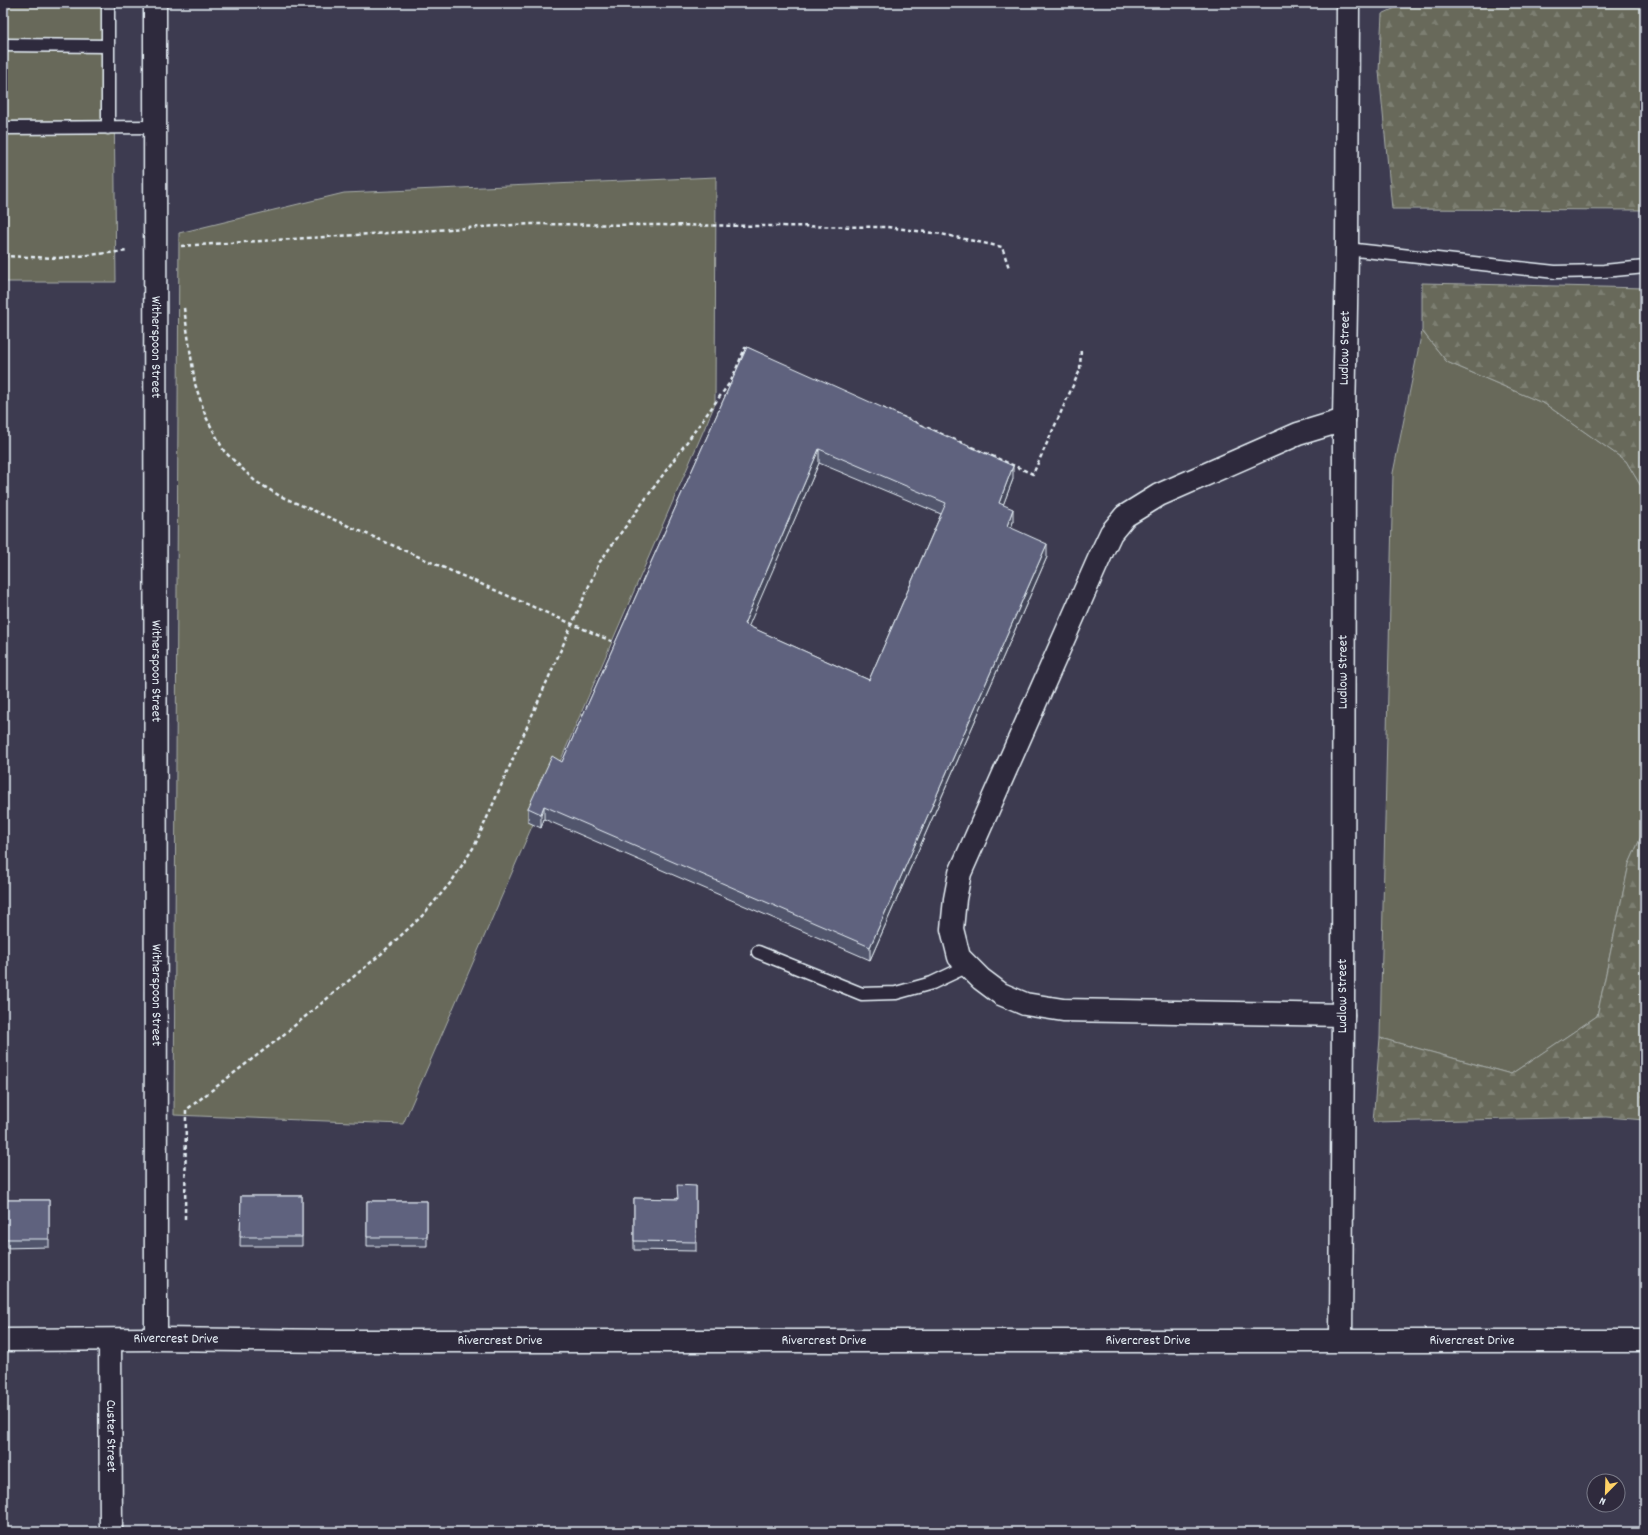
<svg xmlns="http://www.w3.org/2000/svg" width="1648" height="1535" viewBox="0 0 1648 1535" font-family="Dekko,sans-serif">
  <defs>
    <pattern id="forest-firs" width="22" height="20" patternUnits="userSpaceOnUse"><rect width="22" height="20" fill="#67695a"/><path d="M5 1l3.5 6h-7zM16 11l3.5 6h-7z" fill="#7d7f72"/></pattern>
  </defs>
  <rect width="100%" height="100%" fill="#3d3b50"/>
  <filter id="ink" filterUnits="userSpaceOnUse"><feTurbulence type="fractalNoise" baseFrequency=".025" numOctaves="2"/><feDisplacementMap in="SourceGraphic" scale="8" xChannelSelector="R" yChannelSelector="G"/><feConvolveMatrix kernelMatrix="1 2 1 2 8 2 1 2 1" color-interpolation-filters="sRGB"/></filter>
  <g filter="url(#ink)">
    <path fill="#67695a" stroke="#a8ada9" d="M3,3H113L116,282H3Z
      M716,177L715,404L403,1124L174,1115L179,233L344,193Z
      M1422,331L1447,362L1545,404L1626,461L1645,493V828L1629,864L1597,1016L1511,1074L1380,1038L1393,473Z"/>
    <path fill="url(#forest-firs)" stroke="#a8ada9" d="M1406,3H1613L1645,5V210L1392,209L1379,71L1382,14Z
      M1422,283L1645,288V493L1626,461L1545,404L1447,362L1422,331Z
      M1645,828V1120L1606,1117L1373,1122L1380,1038L1511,1074L1597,1016L1629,864Z"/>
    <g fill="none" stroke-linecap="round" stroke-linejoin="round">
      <g stroke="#e8f1f8" stroke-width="15">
        <path id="service" d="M108,3V128
          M3,45L108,46
          M3,128L155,127
          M1347,249L1555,272L1604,271L1645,267
          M758,952L862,994L896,993L932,983L968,966"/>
      </g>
      <g stroke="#e8f1f8" stroke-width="25">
        <g id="minor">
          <path id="s1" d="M155,3L156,1339"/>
          <path d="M1343,1015L1063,1010L1025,1004L1001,994L981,979L959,957L952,929L955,899L960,873L1102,552L1111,533L1125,516L1159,495L1298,434L1344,420"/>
          <path id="s2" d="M3,1340L156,1339L334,1341H1645"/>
          <path id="s3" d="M110,1340L111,1532"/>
          <path id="s4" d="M1341,1340L1343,1015L1344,420L1347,249L1348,3"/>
        </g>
      </g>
      <path stroke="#e8f1f8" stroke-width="2.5" stroke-dasharray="4 3" stroke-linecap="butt" d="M181,246L530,224L887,227L941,234L1002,247L1009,268
        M3,256L59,258L128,251
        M184,308L195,384L206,417L224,451L255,481L280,496L618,644
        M882,408L1033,474L1080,370L1081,348
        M185,1219L186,1110L277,1040L381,954L422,916L452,881L475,845L599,563L731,381L745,348L748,349"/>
      <use href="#service" stroke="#2f2a3d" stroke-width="12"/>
      <use href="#minor" stroke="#2f2a3d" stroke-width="22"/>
    </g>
    <path fill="#51546c" stroke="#e8f1f8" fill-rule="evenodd" d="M747,347L1013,479L1003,505L1013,522L1011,528L1047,557L870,960L544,819L541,828L528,822V808L562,762ZM819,463L941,514L869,680L748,626Z
      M696,1186V1251L634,1250V1198L677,1199Z
      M241,1196H302V1246H240Z
      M3,1200H49V1247L3,1248Z
      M367,1201H427V1246H367Z"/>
    <path fill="#424558" stroke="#e8f1f8" d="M819,449V463L744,637V624Z
      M1013,466V479L999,516V503Z
      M1013,509V522L1007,539V526Z
      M1047,544V557L870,960V947Z
      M544,806V819L541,828V814Z"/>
    <path fill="#5e627e" stroke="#e8f1f8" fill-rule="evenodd" d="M747,347L1013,466L999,503L1013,509L1007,526L1047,544L870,947L544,806L541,814L528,808L552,756L562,762ZM819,449L946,503L869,680L744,624Z
      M677,1185L696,1186V1242L634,1241V1198L678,1199Z
      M241,1196H302V1237H240Z
      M3,1200H49V1239H3Z
      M367,1201H427V1237H367Z"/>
  </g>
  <g text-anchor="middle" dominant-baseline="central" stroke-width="4" stroke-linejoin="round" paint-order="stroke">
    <g font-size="14" fill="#e8f1f8" stroke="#2f2a3d">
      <text stroke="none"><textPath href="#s1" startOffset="344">Witherspoon Street</textPath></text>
      <text stroke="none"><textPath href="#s4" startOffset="992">Ludlow Street</textPath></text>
      <text stroke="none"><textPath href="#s1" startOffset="668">Witherspoon Street</textPath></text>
      <text stroke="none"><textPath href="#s4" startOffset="668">Ludlow Street</textPath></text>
      <text stroke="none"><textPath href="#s1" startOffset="992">Witherspoon Street</textPath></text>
      <text stroke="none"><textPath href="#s4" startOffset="344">Ludlow Street</textPath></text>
      <text stroke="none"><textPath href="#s2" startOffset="173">Rivercrest Drive</textPath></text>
      <text stroke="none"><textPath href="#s2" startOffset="1145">Rivercrest Drive</textPath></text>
      <text stroke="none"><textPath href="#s2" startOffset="497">Rivercrest Drive</textPath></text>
      <text stroke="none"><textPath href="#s2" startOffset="821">Rivercrest Drive</textPath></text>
      <text stroke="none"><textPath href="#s2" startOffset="1469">Rivercrest Drive</textPath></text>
      <text stroke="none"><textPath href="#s3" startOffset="96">Custer Street</textPath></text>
    </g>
  </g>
  <rect width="1648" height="1535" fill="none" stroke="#2f2a3d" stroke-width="16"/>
  <rect x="8" y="8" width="1632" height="1519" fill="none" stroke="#e8f1f8" stroke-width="1.5" filter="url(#ink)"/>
  <g transform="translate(1606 1493) rotate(203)"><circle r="19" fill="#2f2a3d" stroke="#797a88"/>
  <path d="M0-3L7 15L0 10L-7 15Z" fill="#ffd166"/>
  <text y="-6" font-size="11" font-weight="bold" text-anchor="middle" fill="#e8f1f8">N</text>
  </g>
</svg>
